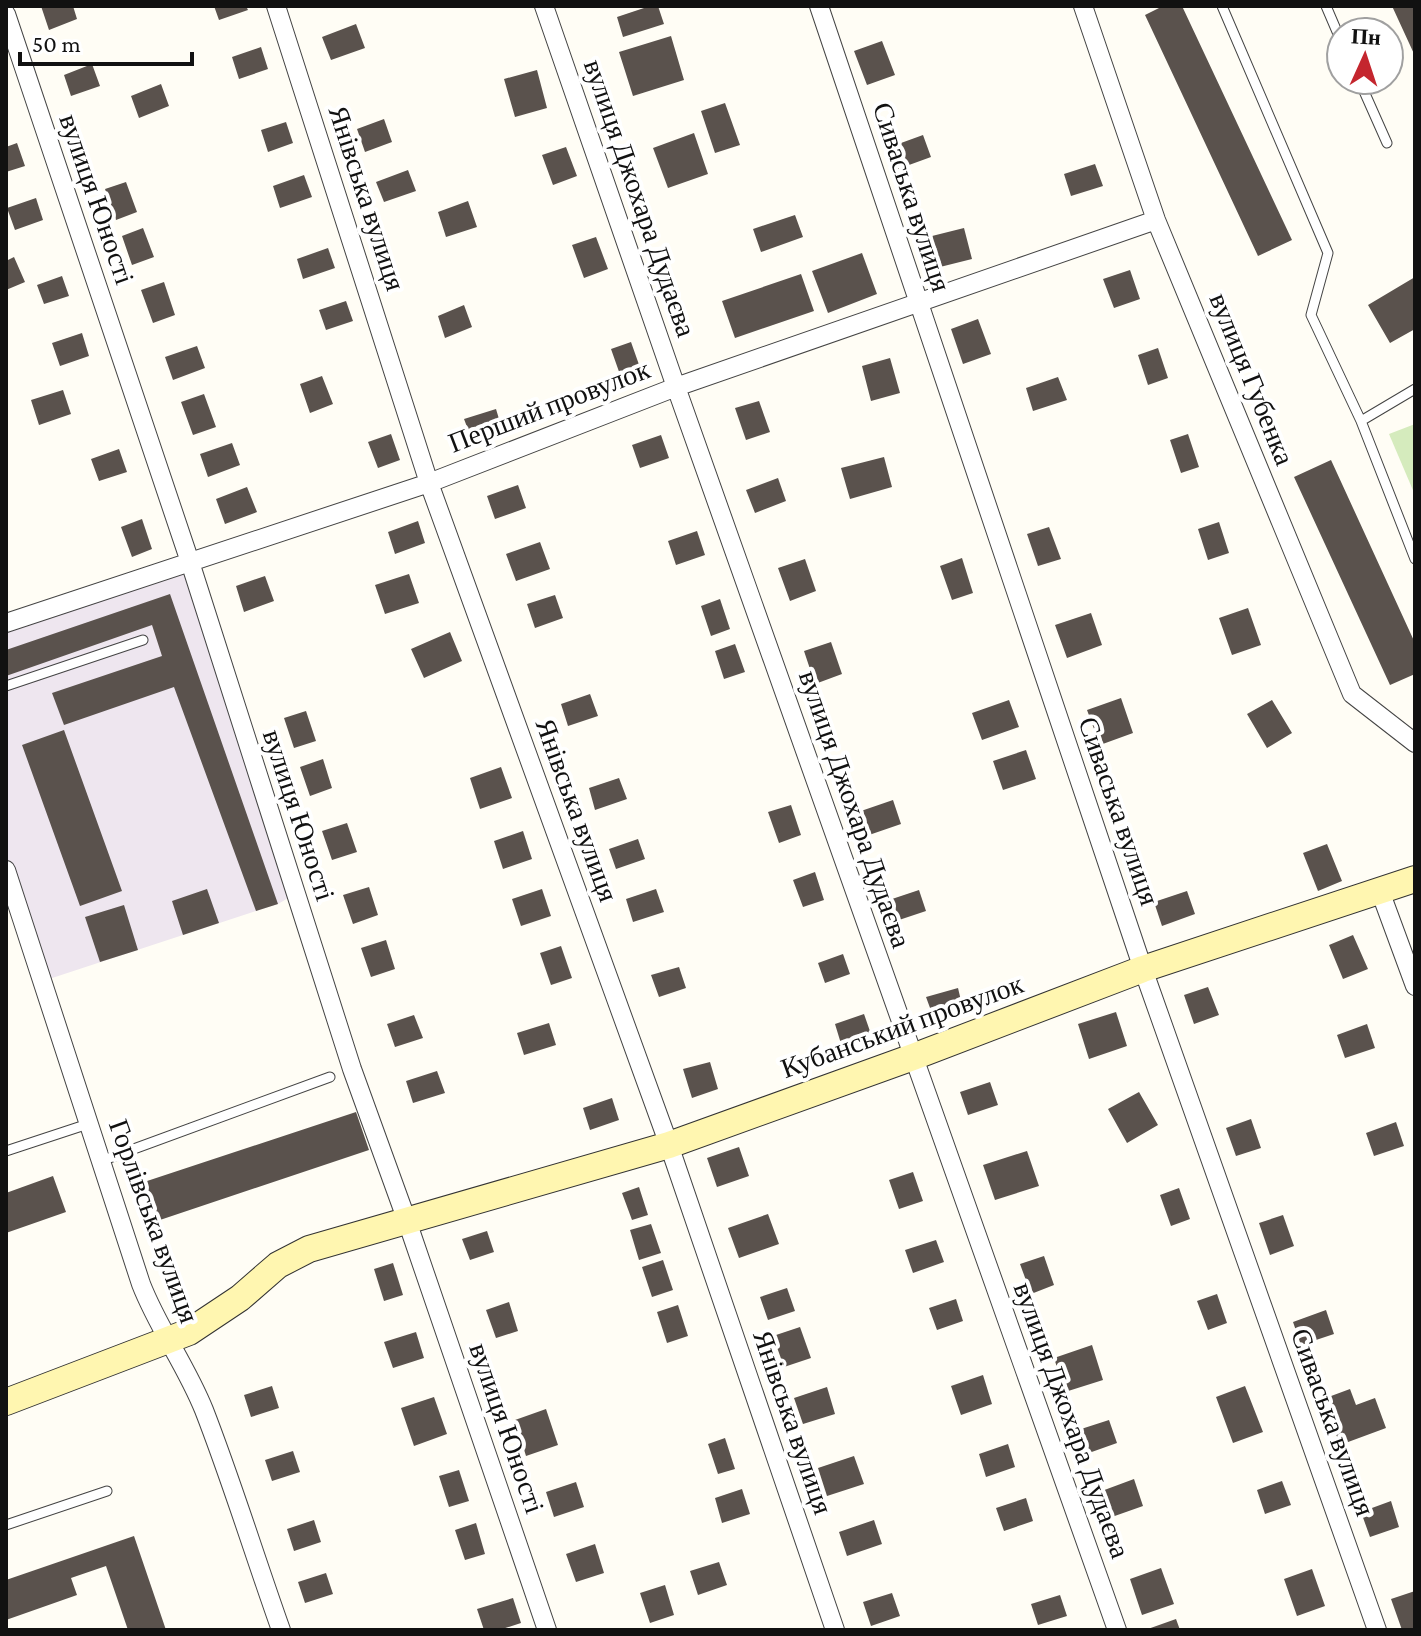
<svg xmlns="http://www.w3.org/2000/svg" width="1421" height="1636" viewBox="0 0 1421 1636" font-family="'Crimson Pro',serif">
  <rect width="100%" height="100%" fill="#fffdf5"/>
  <path fill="#eee6ef" d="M190,562L295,894L278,904L256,911L43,981L6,869V623Z"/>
  <path fill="#d5ebbd" d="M1415,424V495L1389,434Z"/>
  <path fill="#5a524d" d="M41,6H73L77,19L49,30Z
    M214,6H246L248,10L219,20Z
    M650,6H658L664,24L623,37L617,17Z
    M1163,6H1182L1292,240L1258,256L1145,15Z
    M1392,6H1415V56Z
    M356,24L365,48L331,60L322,37Z
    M671,36L684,80L633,96L619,52Z
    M882,41L895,75L867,85L854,51Z
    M261,47L268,69L239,79L232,57Z
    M92,64L100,86L71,96L64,75Z
    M537,70L547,108L515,117L504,79Z
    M161,84L169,106L139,118L131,96Z
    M725,103L740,145L715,153L701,111Z
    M384,119L392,142L365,152L357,129Z
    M286,122L293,143L268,152L261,130Z
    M694,133L708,174L668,188L653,148Z
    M923,135L931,157L898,169L890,147Z
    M17,143L25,166L6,172V147Z
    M566,147L577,176L553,185L542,155Z
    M1095,164L1103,186L1071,196L1064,174Z
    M408,170L416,191L384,202L376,182Z
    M304,175L312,197L280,208L273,186Z
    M126,182L137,212L116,220L105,189Z
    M36,198L43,220L15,230L7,208Z
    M468,201L477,227L446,237L438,212Z
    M795,215L803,237L761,252L753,229Z
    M143,228L154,257L132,265L122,236Z
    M964,228L972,259L936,268L928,237Z
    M596,237L608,269L584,278L572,245Z
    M328,248L335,268L303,279L297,259Z
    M862,253L877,294L828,313L812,271Z
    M14,257L25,282L6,290V261Z
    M1130,270L1140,299L1114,308L1103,279Z
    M801,274L814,311L735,338L722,301Z
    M62,276L69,296L44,304L37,285Z
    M1415,277V329L1390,343L1368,305Z
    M164,282L175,315L153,323L141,290Z
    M346,301L353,321L326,330L319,310Z
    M464,305L472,327L445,338L438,316Z
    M978,319L991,354L963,364L951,329Z
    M82,333L89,356L60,366L52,343Z
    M631,342L643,376L623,383L611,349Z
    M197,346L205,368L173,380L165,357Z
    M1158,348L1168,378L1148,385L1138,355Z
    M890,358L900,393L871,401L862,366Z
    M322,376L333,404L310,413L300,384Z
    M1058,377L1067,400L1033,411L1026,388Z
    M63,390L71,414L39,425L31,400Z
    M204,394L216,427L193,435L181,402Z
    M759,401L770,432L746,440L735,408Z
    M496,409L502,429L472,440L464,419Z
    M391,434L400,460L378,468L368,442Z
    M1188,434L1199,467L1181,473L1170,440Z
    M661,435L669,458L640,468L632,445Z
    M232,443L240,465L208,477L200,454Z
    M119,449L127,472L99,481L91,459Z
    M884,457L892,487L850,499L841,468Z
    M1331,460L1415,643V674L1390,685L1294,477Z
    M778,478L786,501L755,513L746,490Z
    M518,485L526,508L495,519L487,496Z
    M247,487L257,512L225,524L216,499Z
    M142,519L152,549L132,557L121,527Z
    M418,521L425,543L395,554L388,532Z
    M1219,522L1229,553L1208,560L1198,529Z
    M1049,527L1061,559L1038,566L1027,534Z
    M697,531L705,555L676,565L668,541Z
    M540,542L550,569L516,581L506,554Z
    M962,558L973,593L952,600L940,566Z
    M805,559L816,591L790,601L778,568Z
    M409,574L419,603L385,614L375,585Z
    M265,576L274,601L244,612L236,586Z
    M170,594L278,904L256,911L174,687L64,725L52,693L162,656L152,625L6,676V650Z
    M555,595L563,618L535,628L527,604Z
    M720,599L730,629L711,636L701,606Z
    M1248,608L1261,645L1232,655L1219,618Z
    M1091,613L1102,645L1067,658L1055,625Z
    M450,632L462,661L424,678L411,649Z
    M831,642L842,674L815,684L804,651Z
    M735,644L745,672L724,679L715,651Z
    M590,694L598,716L568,726L561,704Z
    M1121,698L1133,733L1100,745L1087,710Z
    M1009,700L1019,727L982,740L972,713Z
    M1272,700L1292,733L1267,748L1247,714Z
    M306,711L316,741L294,748L284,718Z
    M64,730L122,891L80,906L22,745Z
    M1026,750L1036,779L1003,790L993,761Z
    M323,759L332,788L310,796L300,767Z
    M501,767L512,798L480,809L470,778Z
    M619,778L627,799L595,810L589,788Z
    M893,800L901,824L869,835L861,811Z
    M791,805L801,835L779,843L768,812Z
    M347,823L357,852L332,860L322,831Z
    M523,831L532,859L503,869L494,841Z
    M638,839L645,859L616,869L609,849Z
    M1327,844L1342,881L1318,891L1303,853Z
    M815,872L824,900L803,907L793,880Z
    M369,887L378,915L353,924L343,895Z
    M207,889L219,923L183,935L172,901Z
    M542,889L551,916L521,926L512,899Z
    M656,889L664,912L633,922L626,899Z
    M919,890L926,911L899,920L892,899Z
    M1187,891L1195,914L1162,926L1154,902Z
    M124,905L138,950L100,962L85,917Z
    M1353,935L1368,969L1343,979L1329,945Z
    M386,940L395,969L371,977L361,948Z
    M561,946L572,978L551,985L540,953Z
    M843,954L850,974L825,983L818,963Z
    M679,967L686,988L659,997L651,975Z
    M1208,987L1219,1015L1194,1024L1184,995Z
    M958,988L963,1009L933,1016L926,997Z
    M1116,1012L1127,1046L1089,1059L1078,1024Z
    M864,1014L872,1037L842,1047L835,1024Z
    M414,1015L423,1038L395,1047L387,1024Z
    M549,1023L556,1045L524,1055L517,1033Z
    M1367,1024L1375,1048L1345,1058L1337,1035Z
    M710,1062L718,1089L692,1098L683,1069Z
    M437,1071L445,1093L413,1103L406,1081Z
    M990,1082L998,1105L968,1115L960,1092Z
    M1139,1092L1158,1125L1127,1143L1108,1109Z
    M612,1098L619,1120L590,1130L583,1108Z
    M356,1112L369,1150L151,1223L138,1184Z
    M1251,1119L1261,1148L1236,1156L1226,1128Z
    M1396,1122L1404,1146L1374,1156L1366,1133Z
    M739,1147L749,1176L717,1187L707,1158Z
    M1027,1151L1039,1186L995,1200L983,1165Z
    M913,1172L923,1201L899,1209L889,1180Z
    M53,1176L66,1212L6,1233V1193Z
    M639,1187L648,1215L632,1220L622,1193Z
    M1179,1188L1190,1219L1171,1226L1160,1195Z
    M768,1214L779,1244L739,1258L728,1228Z
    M1283,1215L1294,1246L1270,1255L1259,1223Z
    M651,1224L661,1253L639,1260L630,1230Z
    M487,1231L494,1252L470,1260L462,1239Z
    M936,1240L944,1262L913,1273L905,1250Z
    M1044,1256L1054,1285L1031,1294L1020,1264Z
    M663,1260L673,1290L652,1297L642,1267Z
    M393,1263L403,1295L384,1301L374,1269Z
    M787,1288L795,1311L768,1320L760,1297Z
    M1217,1294L1227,1323L1208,1330L1197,1301Z
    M956,1299L963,1321L937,1330L929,1308Z
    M509,1302L518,1331L496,1338L486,1310Z
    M678,1305L688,1336L667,1343L657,1312Z
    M1326,1310L1334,1334L1301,1345L1293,1322Z
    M800,1327L811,1358L784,1367L773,1336Z
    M416,1332L424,1358L393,1368L384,1342Z
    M1092,1345L1103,1380L1065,1392L1054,1358Z
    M983,1375L992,1404L961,1415L951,1386Z
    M272,1386L279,1408L251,1417L244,1395Z
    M1245,1386L1263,1432L1233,1443L1216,1397Z
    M827,1387L835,1414L803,1424L794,1398Z
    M1350,1389L1356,1405L1375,1398L1386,1428L1340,1445L1323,1399Z
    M434,1397L447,1434L414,1446L401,1408Z
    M546,1409L558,1445L526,1456L515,1420Z
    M1109,1420L1117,1443L1086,1454L1078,1430Z
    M725,1438L735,1469L718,1474L708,1444Z
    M1008,1444L1015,1467L986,1477L979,1454Z
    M293,1451L300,1472L272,1481L265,1460Z
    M854,1456L864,1484L827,1496L818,1468Z
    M459,1470L469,1501L449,1507L439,1476Z
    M1134,1479L1143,1506L1109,1518L1099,1492Z
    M1282,1481L1291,1505L1265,1514L1257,1490Z
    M576,1482L584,1507L554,1517L546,1492Z
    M742,1489L750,1514L722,1523L715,1498Z
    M1026,1498L1033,1521L1004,1531L996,1508Z
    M1391,1501L1399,1527L1370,1537L1361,1512Z
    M314,1520L321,1542L294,1551L287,1529Z
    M874,1520L882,1544L847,1556L839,1532Z
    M476,1523L485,1554L465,1560L455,1530Z
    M134,1536L166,1630H128L106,1566L71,1578L77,1595L6,1620V1580Z
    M595,1544L604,1573L576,1582L566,1554Z
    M719,1562L727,1585L698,1595L690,1571Z
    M1161,1568L1174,1604L1142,1615L1130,1579Z
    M1312,1569L1325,1606L1297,1616L1284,1579Z
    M326,1573L333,1594L305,1603L298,1582Z
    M665,1585L674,1615L650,1623L640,1593Z
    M1415,1591V1630H1402L1391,1599Z
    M892,1593L900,1616L871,1626L863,1602Z
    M1060,1595L1067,1616L1038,1625L1031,1604Z
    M513,1598L521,1623L499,1630H484L477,1609Z
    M1176,1619L1180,1630H1145Z"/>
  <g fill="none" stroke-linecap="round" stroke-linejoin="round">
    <g stroke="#444" stroke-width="11">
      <path id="lane" d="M1222,6L1328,253L1311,315L1361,421
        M1326,6L1341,41
        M1359,80L1387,143
        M1415,389L1361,421L1415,559
        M6,686L143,640
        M6,1151L88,1124
        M101,1161L330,1077
        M6,1525L107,1491"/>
    </g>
    <g stroke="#444" stroke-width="20">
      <path id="street" d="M276,6L429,483L669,1145L835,1630
        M544,6L676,387L1117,1630
        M819,6L1143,969L1377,1630
        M1083,6L1156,220L1352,694L1415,743
        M6,14L190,562L352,1069L407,1221L547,1630
        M6,623L429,483L676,387L1156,220
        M6,870L141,1284C158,1328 186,1365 204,1410C232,1482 255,1557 281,1630
        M1380,891L1415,986"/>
    </g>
    <g stroke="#333" stroke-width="28">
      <path id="secondary" d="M6,1402L189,1332L240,1298L278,1265L309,1249L669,1145L913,1057L1143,969L1415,879"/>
    </g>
    <use href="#lane" stroke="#fff" stroke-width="9"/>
    <use href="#street" stroke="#fff" stroke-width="18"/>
    <use href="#secondary" stroke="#fff6b0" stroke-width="26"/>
  </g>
  <g text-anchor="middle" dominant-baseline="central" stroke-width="8" stroke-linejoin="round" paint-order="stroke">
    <g font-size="28" fill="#111" stroke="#fff">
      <text transform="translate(912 197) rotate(72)">Сиваська вулиця</text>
      <text transform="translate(367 198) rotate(72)">Янівська вулиця</text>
      <text transform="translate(640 198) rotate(71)">вулиця Джохара Дудаєва</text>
      <text transform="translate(97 199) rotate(71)">вулиця Юності</text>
      <text transform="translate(1252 379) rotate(68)">вулиця Губенка</text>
      <text transform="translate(549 406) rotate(-21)">Перший провулок</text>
      <text transform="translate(855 809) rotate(71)">вулиця Джохара Дудаєва</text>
      <text transform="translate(577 810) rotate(70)">Янівська вулиця</text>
      <text transform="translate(1119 811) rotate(71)">Сиваська вулиця</text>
      <text transform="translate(299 815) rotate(72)">вулиця Юності</text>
      <text transform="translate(902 1026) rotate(-20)">Кубанський провулок</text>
      <text transform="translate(154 1221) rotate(70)">Горлівська вулиця</text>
      <text transform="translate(1072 1420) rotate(70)">вулиця Джохара Дудаєва</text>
      <text transform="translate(793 1422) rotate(71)">Янівська вулиця</text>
      <text transform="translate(1333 1422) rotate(70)">Сиваська вулиця</text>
      <text transform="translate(507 1428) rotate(71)">вулиця Юності</text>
    </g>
  </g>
  <rect width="1421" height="1636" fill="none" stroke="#111111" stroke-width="16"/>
  <g transform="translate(1365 56) rotate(3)"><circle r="38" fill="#ffffff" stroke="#a0a0a0" stroke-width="2"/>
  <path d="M0-6L14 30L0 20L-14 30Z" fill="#c4262e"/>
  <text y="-12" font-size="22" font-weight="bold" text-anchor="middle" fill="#111111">Пн</text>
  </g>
  <path d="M20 52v12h172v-12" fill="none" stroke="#111111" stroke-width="4"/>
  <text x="32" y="52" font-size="24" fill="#111111" stroke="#ffffff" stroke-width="6" paint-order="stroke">50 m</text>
</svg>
